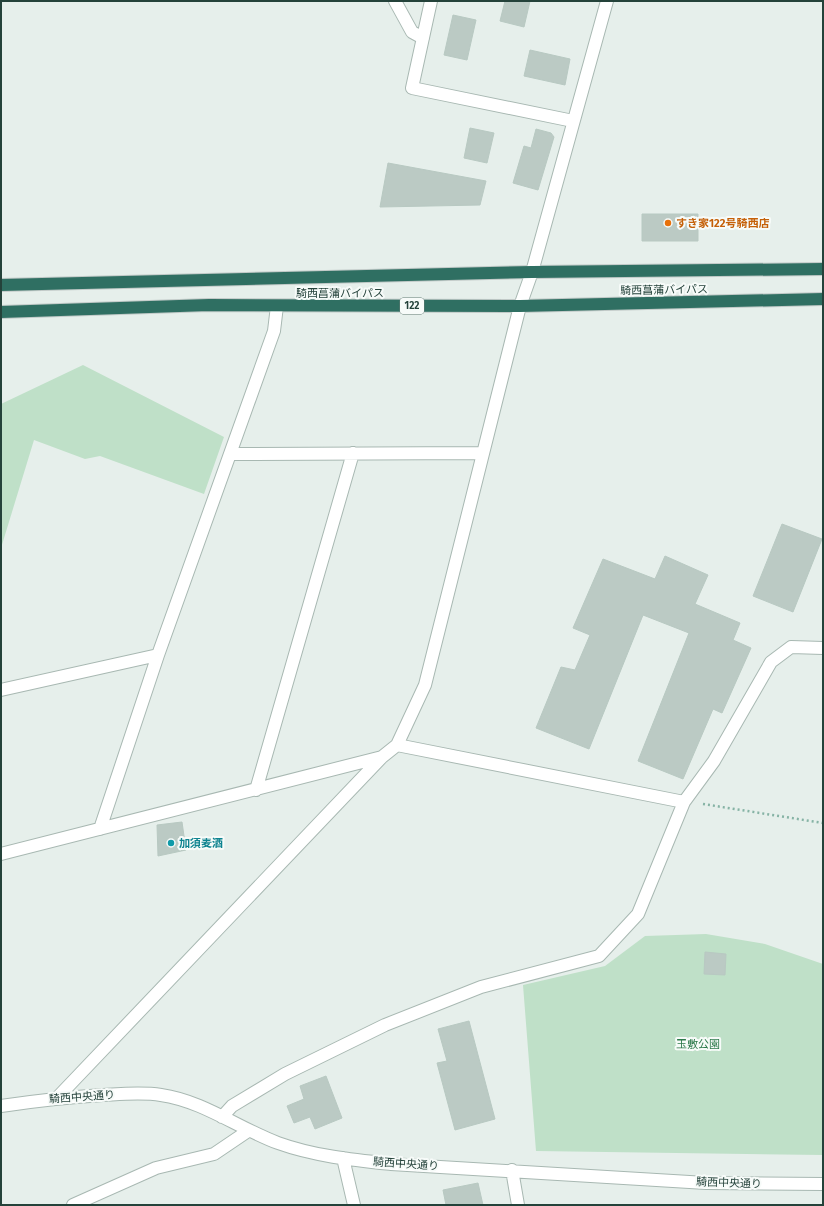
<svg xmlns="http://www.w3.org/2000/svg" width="824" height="1206" viewBox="0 0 824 1206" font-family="'Fira Sans','Noto Sans JP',sans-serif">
  <rect width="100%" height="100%" fill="#e6efeb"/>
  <path fill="#bfe0c8" d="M83,365L224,437L204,494L100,456L85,459L34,440L1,548V404Z
    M706,934L765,944L823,964V1155L536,1151L523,985L605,966L645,936Z"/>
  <path fill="#bbcac4" stroke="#b8c9c2" d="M505,1H530L524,27L500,21Z
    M453,15L476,20L467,60L444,55Z
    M530,50L570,59L565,85L524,76Z
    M470,128L494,133L487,163L464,158Z
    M536,129L551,133L554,137L538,190L513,183L524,146L531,148Z
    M388,163L486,181L480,205L380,207Z
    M642,214H698V241H642Z
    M782,524L822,539L793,612L753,596Z
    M665,556L708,575L695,604L740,623L733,640L751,648L722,713L713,709L683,779L638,761L689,633L643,615L589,749L536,728L561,667L575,670L590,635L573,628L603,559L655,579Z
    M182,822L186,850L158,856L157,825Z
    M705,952L726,954L725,975L704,974Z
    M469,1021L495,1119L455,1130L437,1063L447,1061L438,1029Z
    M326,1076L342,1118L315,1129L310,1117L294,1123L287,1106L304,1099L300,1086Z
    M478,1183L483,1205H446L443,1190Z"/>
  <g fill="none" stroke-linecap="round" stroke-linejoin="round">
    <g stroke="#a8b8b2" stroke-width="14">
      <path id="minor" d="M395,1L412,32L423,38
        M431,1L412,88L573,121
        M230,454L483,453
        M1,690L158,655
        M397,745L684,802
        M256,790L353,453
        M100,829L158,655L274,331L277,306
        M1,854L382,757
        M57,1098L382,757L397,745L425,685L520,306L532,272L607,1
        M1,1106C35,1101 69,1097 103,1095C122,1094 142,1092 161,1095C203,1101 238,1128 278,1143C314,1156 353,1160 391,1164L706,1183L823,1184
        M222,1117L232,1106L285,1074L385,1025L481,987L599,956L638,914L684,802L714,761L771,662L791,647L823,648
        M343,1158L354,1205
        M512,1170L518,1205
        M73,1205L156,1168L214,1154L248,1131"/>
    </g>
    <g stroke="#c2cac8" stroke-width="14">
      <path id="highway" d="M1,285L532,272L823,269
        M1,312L209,305L520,306L823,299"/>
    </g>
    <path stroke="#86b3a5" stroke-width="2.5" stroke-dasharray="2 3" stroke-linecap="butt" d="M703,804L823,823"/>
    <use href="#minor" stroke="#fff" stroke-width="12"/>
    <use href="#highway" stroke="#2f6f62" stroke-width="12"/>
  </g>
  <circle fill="#e8710a" stroke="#f7fbf9" stroke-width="1.5" cx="668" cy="223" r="4"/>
  <circle fill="#0f9aa8" stroke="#f7fbf9" stroke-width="1.5" cx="171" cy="843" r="4"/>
  <g text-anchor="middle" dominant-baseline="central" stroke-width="4" stroke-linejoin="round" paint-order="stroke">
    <rect fill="#f7fbf9" stroke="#637a73" stroke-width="1" x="400" y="298" width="24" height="16" rx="3"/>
    <g font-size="10" font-weight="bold" fill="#24423a">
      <text x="412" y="306">122</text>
    </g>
    <g font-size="11" font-weight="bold" fill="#c56008" stroke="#f7fbf9" text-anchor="start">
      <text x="676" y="223">すき家122号騎西店</text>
    </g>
    <g font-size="11" fill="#24423a" stroke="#f7fbf9">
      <text transform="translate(664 290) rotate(-1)">騎西菖蒲バイパス</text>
      <text x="340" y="293">騎西菖蒲バイパス</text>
      <text transform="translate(82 1097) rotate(-4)">騎西中央通り</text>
      <text transform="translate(406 1164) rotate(4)">騎西中央通り</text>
      <text transform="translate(729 1183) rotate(2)">騎西中央通り</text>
    </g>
    <g font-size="11" font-weight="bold" fill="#0d838f" stroke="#f7fbf9" text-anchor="start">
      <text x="179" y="843">加須麦酒</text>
    </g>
    <g font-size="11" fill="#2d7a4b" stroke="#f7fbf9">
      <text x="698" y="1044">玉敷公園</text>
    </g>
  </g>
  <rect width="824" height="1206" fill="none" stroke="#24423a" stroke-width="4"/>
</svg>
